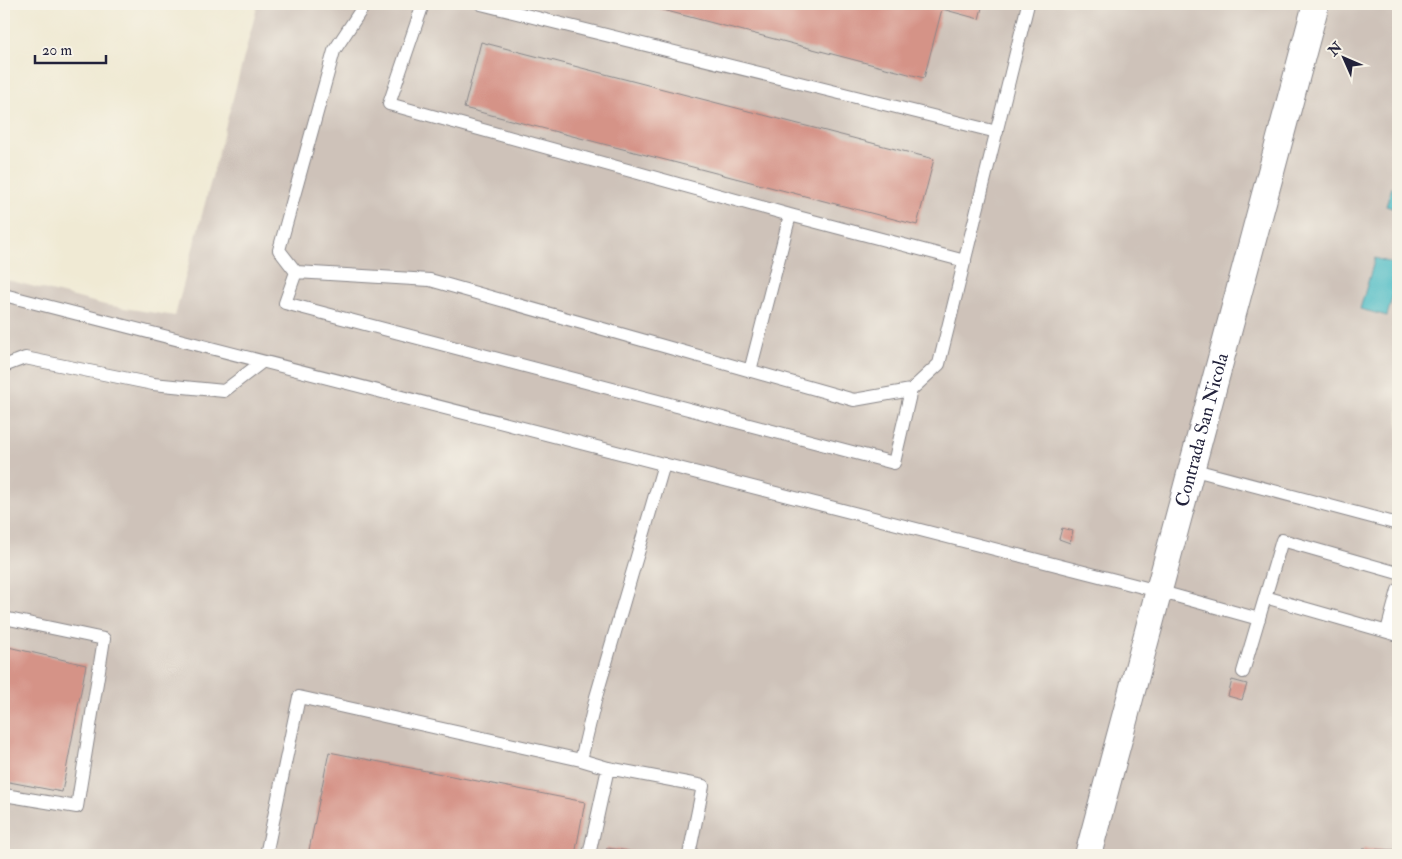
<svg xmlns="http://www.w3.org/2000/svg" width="1402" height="859" viewBox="0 0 1402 859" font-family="'IM FELL Double Pica',serif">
  <rect width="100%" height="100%" fill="#f7f3e8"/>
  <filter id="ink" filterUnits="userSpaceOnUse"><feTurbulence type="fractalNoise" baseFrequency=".02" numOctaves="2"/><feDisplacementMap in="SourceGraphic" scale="10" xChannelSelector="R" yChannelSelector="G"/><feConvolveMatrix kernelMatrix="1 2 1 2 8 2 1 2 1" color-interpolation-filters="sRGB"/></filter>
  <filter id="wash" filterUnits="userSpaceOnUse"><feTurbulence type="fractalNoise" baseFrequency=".0096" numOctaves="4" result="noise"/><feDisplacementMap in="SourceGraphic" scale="20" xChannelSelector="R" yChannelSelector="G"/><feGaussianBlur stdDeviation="1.12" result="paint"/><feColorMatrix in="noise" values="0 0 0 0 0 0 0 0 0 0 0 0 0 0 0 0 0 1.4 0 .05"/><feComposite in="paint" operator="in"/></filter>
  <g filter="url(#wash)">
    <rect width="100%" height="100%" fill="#f0ead4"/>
    <path fill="#cec2b9" d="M258,4H1398V855H4V279L105,305L175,316Z"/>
    <path fill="#4ebcc5" stroke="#386f80" d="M1392,187L1398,189V210L1386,206Z
      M1375,258L1398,265V276L1387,316L1360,309Z"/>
    <g id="blocks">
      <path fill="#d59387" d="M640,4H983L979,19L942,9L924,78Z
        M481,42L934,159L917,225L464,108Z
        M1062,528L1073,531L1070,543L1059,539Z
        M4,646L86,665L62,792L4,781Z
        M1232,680L1247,684L1242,700L1228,696Z
        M329,752L585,802L575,855H308Z
        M607,848L649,854V855H605Z
        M1363,849L1398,850V855H1363Z"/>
    </g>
  </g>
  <g filter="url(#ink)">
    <use href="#blocks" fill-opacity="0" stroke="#898688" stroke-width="1"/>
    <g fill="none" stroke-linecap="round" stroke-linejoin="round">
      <g stroke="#898688" stroke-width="14">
        <path id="service" d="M365,4L334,51L279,250L296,272L430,280L854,400L911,390L939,364L1028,4
          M423,4L389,104L790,215L965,261
          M481,4L997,132
          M296,272L285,303L894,463L911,390
          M4,295L1158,591L1259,619
          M4,366L25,358L153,384L224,391L262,362
          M750,371L790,215
          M1191,469L1398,524
          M1265,597L1398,635
          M4,618L104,639L77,807L4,795
          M1387,631L1398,590
          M1243,672L1282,540L1398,573
          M581,760L608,768L703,786L689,855
          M266,855L299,697L581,760L596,697L664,464
          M589,855L608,768"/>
      </g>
      <g stroke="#898688" stroke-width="28">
        <g id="minor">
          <path id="s1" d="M1088,855L1316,4"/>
        </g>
      </g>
      <use href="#service" stroke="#fff" stroke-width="12"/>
      <use href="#minor" stroke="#fff" stroke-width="26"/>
    </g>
  </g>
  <g text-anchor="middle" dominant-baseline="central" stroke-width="4" stroke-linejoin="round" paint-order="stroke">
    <g font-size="19" fill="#22223b" stroke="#f7f3e8">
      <text stroke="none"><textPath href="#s1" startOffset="440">Contrada San Nicola</textPath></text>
    </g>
  </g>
  <rect width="1402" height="859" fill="none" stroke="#f7f3e8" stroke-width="20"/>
  <g transform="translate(1344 58) rotate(315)" stroke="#f7f3e8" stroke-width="4" paint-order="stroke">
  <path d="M0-4L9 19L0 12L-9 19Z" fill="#22223b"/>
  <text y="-8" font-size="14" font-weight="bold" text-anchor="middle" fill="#22223b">N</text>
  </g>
  <path d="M35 55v8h71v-8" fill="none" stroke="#22223b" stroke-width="2.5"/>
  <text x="42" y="55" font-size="15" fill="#22223b" stroke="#f7f3e8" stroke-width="4" paint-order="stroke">20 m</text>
</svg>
